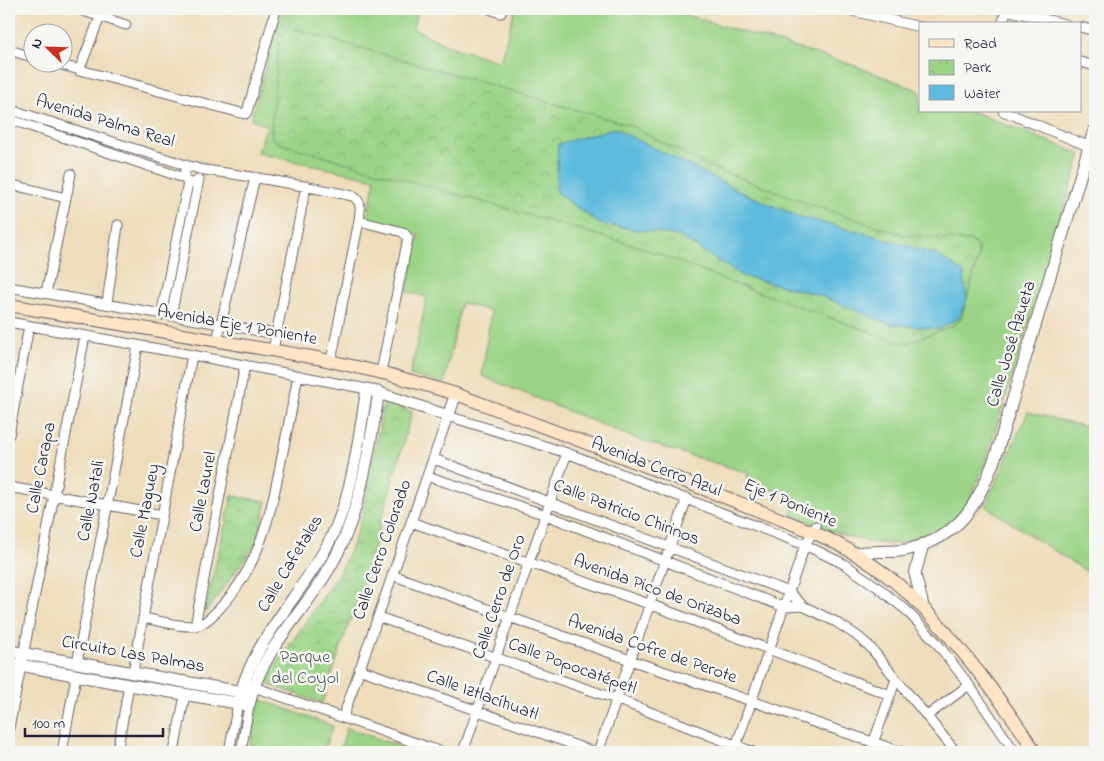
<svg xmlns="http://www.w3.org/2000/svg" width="1104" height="761" viewBox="0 0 1104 761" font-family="'Indie Flower',sans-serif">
  <defs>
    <pattern id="park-crowns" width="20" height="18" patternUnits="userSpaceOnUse" patternTransform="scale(1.25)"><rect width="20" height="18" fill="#9cd487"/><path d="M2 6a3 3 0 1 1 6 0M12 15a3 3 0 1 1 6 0" fill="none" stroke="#86b675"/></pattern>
  </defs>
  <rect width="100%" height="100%" fill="#f6f6f2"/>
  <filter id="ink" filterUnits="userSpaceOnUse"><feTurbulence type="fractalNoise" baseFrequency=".02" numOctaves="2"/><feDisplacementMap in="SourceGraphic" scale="10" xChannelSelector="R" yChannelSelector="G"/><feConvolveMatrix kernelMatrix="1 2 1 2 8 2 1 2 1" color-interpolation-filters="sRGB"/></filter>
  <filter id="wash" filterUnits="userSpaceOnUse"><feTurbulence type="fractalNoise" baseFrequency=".0096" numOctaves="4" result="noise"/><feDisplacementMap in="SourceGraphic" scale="20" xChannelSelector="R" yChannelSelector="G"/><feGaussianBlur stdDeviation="1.12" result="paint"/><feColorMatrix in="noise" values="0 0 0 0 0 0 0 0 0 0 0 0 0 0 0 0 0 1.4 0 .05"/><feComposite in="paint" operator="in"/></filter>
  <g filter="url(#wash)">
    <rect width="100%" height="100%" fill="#edb"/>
    <path fill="#9cd487" stroke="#5f7b61" d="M282,9H418L413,28L446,45L500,62L515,9H666L853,65L920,91V111H971L1081,154L986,460C978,479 972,502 957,517C949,526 939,531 929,536C882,557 834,531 790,515L795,498L747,480L748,473L639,440L482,376L491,311L461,303L444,384L410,375L427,297L407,292L419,235L366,224L375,179L257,153L267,126L251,119Z
      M1028,412L1095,429V577L985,506Z
      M259,699L333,726L323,752H249Z
      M347,728L416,752H339Z"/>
    <path fill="url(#park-crowns)" stroke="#5f7b61" d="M296,29L629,125L708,166L821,208L904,235L971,241L977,246L979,255L962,316L959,321L954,325L910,342L902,343L727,281L643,248L278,143L272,137L271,130L279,37L287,30Z
      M384,402L412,412L367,571L322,703L270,685L265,681L338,575L351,548L362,518Z
      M232,496L267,501L257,542L204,615Z"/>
    <path fill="#5fbbdd" stroke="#406e8c" d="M614,128L746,194L797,216L875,236L938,255L963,272L967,298L959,318L938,329L889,324L819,295L742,276L679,236L600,224L556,192L558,144Z"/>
  </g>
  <g filter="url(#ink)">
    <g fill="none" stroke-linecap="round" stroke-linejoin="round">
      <g stroke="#696368" stroke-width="11">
        <path id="minor" d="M77,9L126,25
          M490,9L501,13
          M844,9L920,27
          M1006,10L1065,24
          M1002,24L1007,9
          M1080,27L1095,31
          M9,50L32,57
          M50,62L245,114L247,112L276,9
          M1080,62L1095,66
          M79,71L103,9
          M9,109L192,167
          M1003,111L1095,149
          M9,119L184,178L188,183H193L198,181
          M184,178L185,170C189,166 193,166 198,169C250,176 301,185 353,196C363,203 360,210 359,221L331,361
          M9,184L66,198
          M359,221L403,232L408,238L381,372
          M9,287L276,334
          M46,293L71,174
          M107,303L118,225
          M161,315L188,183
          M171,316L199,179
          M9,322L192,355L367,389
          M217,341L255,177
          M273,350L306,186
          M9,435L29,326
          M434,459L789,592L803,606L836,622L856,635L870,647L956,752
          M427,476L546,515L784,607L803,606
          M9,487L162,515
          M411,522L649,604L890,695
          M392,575L630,660L902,752
          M378,617L616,699L753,752
          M143,618C157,620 185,629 199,625C207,622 213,615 219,609C259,568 271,514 281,461C287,432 293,403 298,375
          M195,626L245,365
          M77,663L138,346
          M359,669L594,752
          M133,672L192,355
          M248,685L442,752
          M927,716L969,685
          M343,717L448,416L567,453L805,545L844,564L876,586L906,610L936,642L969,685L1015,752
          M9,728L85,336
          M62,752L76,676
          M117,752L129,685
          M174,752L185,695
          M229,752L238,703
          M241,752L249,705
          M463,752L567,453
          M598,752L687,498
          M734,752L805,545L816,526
          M870,752L896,679"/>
      </g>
      <g stroke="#696368" stroke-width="13">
        <path id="tertiary" d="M923,544L915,574L923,606
          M856,553C872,550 890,553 906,550C960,538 979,503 996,455L1095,127
          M9,651L247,693
          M9,663L129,685L249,705C261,647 309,609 335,558C362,507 369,448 379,392
          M238,703C251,643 298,599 327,546C353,498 358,441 367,389L448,416L456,394"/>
      </g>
      <g stroke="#696368" stroke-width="14">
        <path id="secondary" d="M9,305L317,358L391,375L456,394L615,454L813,532C888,565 931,611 980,674C999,699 1019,725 1035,752"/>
      </g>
      <use href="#minor" stroke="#fff" stroke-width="9"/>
      <use href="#tertiary" stroke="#fff" stroke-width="11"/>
      <use href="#secondary" stroke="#ffe4c6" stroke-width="12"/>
    </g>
  </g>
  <g text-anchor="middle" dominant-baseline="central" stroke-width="5" stroke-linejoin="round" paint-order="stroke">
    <g font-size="18" fill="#22223b" stroke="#f6f6f2">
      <text transform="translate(105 122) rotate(17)">Avenida Palma Real</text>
      <text transform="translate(237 326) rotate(10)">Avenida Eje 1 Poniente</text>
      <text transform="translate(1012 344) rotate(-73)">Calle José Azueta</text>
      <text transform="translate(42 468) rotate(-79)">Calle Carapa</text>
      <text transform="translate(656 468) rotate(21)">Avenida Cerro Azul</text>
      <text transform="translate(204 492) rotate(-79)">Calle Laurel</text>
      <text transform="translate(92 501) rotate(-79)">Calle Natali</text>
      <text transform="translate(790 504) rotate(23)">Eje 1 Poniente</text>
      <text transform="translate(146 511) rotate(-79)">Calle Maguey</text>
      <text transform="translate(626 513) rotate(21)">Calle Patricio Chirinos</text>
      <text transform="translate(383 550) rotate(-71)">Calle Cerro Colorado</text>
      <text transform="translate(291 564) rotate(-59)">Calle Cafetales</text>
      <text transform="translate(657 591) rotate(20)">Avenida Pico de Orizaba</text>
      <text transform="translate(500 597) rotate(-71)">Calle Cerro de Oro</text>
      <text transform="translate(652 650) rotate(19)">Avenida Cofre de Perote</text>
      <text transform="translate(133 655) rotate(10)">Circuito Las Palmas</text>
      <text transform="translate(572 667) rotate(20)">Calle Popocatépetl</text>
      <text transform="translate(482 696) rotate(20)">Calle Iztlacíhuatl</text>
    </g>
    <g font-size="18" fill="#475752" stroke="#f6f6f2">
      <text x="305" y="658">Parque<tspan x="305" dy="21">del Coyol</tspan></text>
    </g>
  </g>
  <rect width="1104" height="761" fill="none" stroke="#f6f6f2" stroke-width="30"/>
  <rect x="919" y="22" width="162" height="90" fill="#f6f6f2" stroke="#a1a1a9"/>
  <rect x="929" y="39" width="25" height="8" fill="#ffe4c6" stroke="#a1a1a9"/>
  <text x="964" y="48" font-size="15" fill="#22223b">Road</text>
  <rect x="929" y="60" width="25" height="15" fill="url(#park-crowns)" stroke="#a1a1a9"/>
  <text x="964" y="72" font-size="15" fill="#22223b">Park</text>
  <rect x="929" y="85" width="25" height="15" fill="#5fbbdd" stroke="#a1a1a9"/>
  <text x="964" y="98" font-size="15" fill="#22223b">Water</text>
  <g transform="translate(48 48) rotate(293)"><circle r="24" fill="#f6f6f2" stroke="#a1a1a9"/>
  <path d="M0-4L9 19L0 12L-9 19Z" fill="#c8321e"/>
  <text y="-8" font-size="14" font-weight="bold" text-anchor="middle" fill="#22223b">N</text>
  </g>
  <path d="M25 728v8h138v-8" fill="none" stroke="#22223b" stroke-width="2.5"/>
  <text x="32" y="728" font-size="15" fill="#22223b" stroke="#f6f6f2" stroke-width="4" paint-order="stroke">100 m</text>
</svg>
